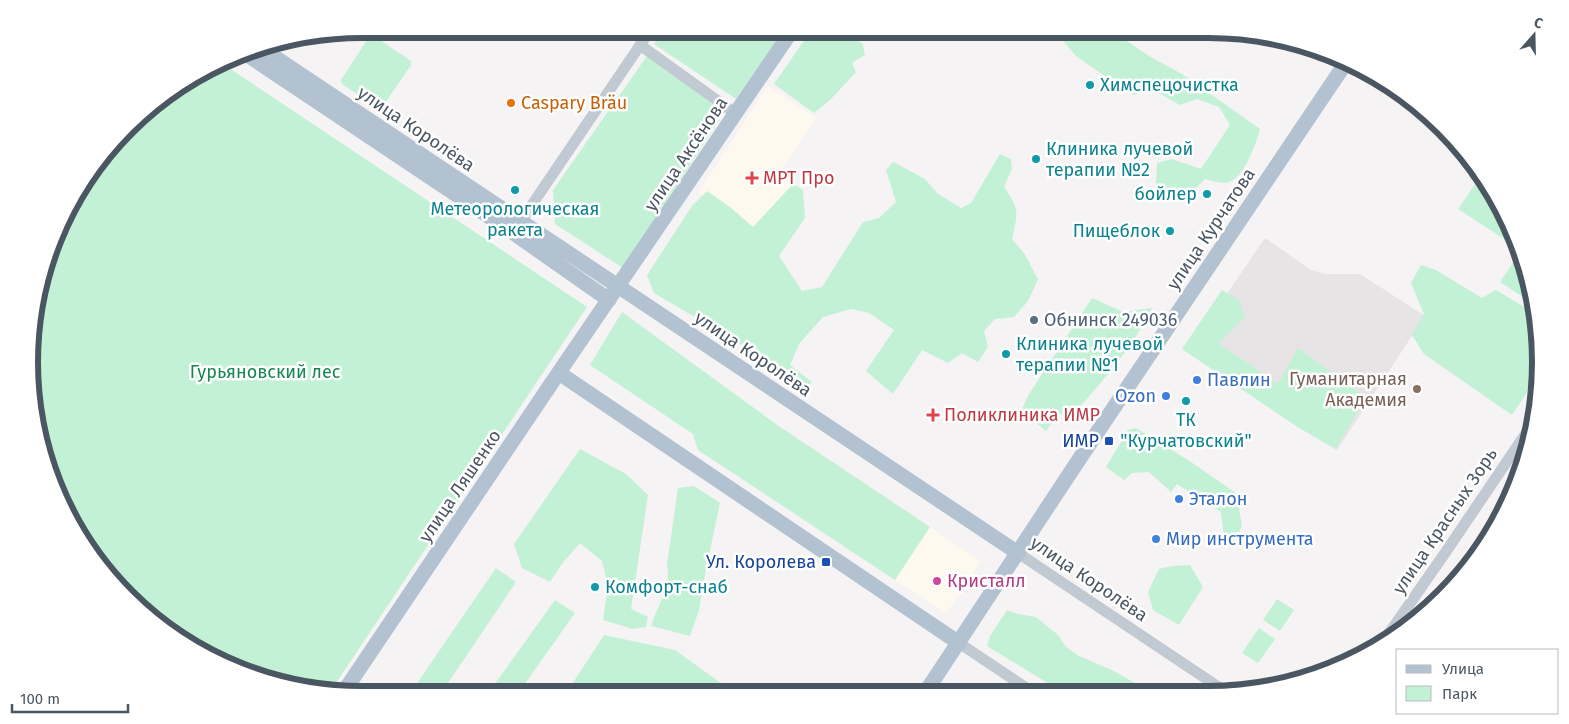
<svg xmlns="http://www.w3.org/2000/svg" width="1569" height="724" viewBox="0 0 1569 724" font-family="'Fira Sans',sans-serif">
  <rect width="100%" height="100%" fill="#f5f3f3"/>
  <path fill="#fdf9ef" d="M768,86L816,118L781,170L793,181L759,234L698,193Z
    M930,527L981,561L946,614L895,580Z"/>
  <path fill="#e6e4e5" d="M1265,238L1311,270L1325,274H1360L1425,316L1337,450L1263,401L1189,349Z"/>
  <path fill="#c3f1d5" d="M663,29H784L736,99L654,44Z
    M812,29H838L863,44L865,55L852,63L856,72L830,100L814,113L774,84Z
    M1053,29H1109L1149,56L1182,74L1260,129C1256,144 1243,182 1225,183C1219,183 1211,180 1205,179L1192,192L1176,197L1156,183L1157,163L1172,159L1201,169L1230,125L1219,107L1197,99L1180,105L1152,89L1133,95L1077,57Z
    M374,36L411,61V65L383,106L378,108L342,84L341,80L369,37Z
    M647,56L724,113L623,268L555,224L553,190Z
    M220,62L587,307L330,692L297,689L235,670L142,613L73,528L47,469L32,406L35,297L73,196L142,111L196,73Z
    M1000,154L1011,159L1012,169L1004,187C1020,210 1018,212 1012,239L1024,253L1038,279L1028,301L1014,317L995,319L984,331L988,347L978,362L962,353L948,363L922,350L893,394L866,371L894,330L869,313L851,309L823,317L799,344L790,365L812,382L801,391L779,377L766,359L654,293L647,275L692,206L707,191L730,207L753,227L793,184L803,190L805,218L779,256L802,291L822,287L863,222L879,218L896,202L886,170L893,162L925,179L938,194L961,208L971,203Z
    M1482,174L1515,234L1516,238L1512,244L1458,209Z
    M1520,252L1534,297L1535,305L1500,282Z
    M1421,265L1436,270L1482,298L1496,290L1536,314L1540,362L1539,375L1512,415L1424,354L1412,335L1424,314L1411,283Z
    M1222,290L1239,300L1245,317L1218,343L1278,384L1298,348L1366,398L1335,449L1296,426L1182,349Z
    M1092,298L1123,312L1152,308C1133,347 1104,380 1075,412L1058,414L1046,431L1021,411L1029,394Z
    M622,312L780,427L930,527L895,580L698,450L693,434L590,365Z
    M1136,428L1191,462L1243,498L1239,509L1242,526L1233,546L1224,538L1221,512L1177,484L1171,492L1149,472L1132,473L1124,480L1106,467L1128,430Z
    M580,449L626,474L648,495L631,609L648,617L646,627L633,629L603,620L608,586L602,561L580,543L561,565L550,582L522,568L514,544Z
    M694,486L720,503L705,574L699,610L690,636L651,626C657,606 672,586 667,565L678,488Z
    M1190,565L1203,587L1179,625L1153,610L1148,592L1159,569L1172,566Z
    M496,568L516,582L442,692L445,695H409Z
    M1277,599L1294,610L1280,631L1263,620Z
    M555,600L575,613L517,695H487Z
    M1007,610L1018,614L1036,617L1058,635L1066,647L1079,656L1116,672L1152,693H1064L987,646L990,636Z
    M1259,628L1275,639L1258,663L1242,653Z
    M604,635L675,650L736,694L565,695Z"/>
  <g fill="none" stroke-linecap="round" stroke-linejoin="round">
    <path stroke="#c1cad2" stroke-width="11" d="M640,45L736,114
      M521,221L651,29
      M1018,553L1226,692
      M1383,642L1443,556L1535,420
      M959,643L1034,693"/>
    <path stroke="#b3c2d1" stroke-width="15" d="M258,46L1018,553
      M243,52L512,232L609,300
      M559,373L959,643
      M343,693L551,384L793,29
      M925,693L1080,458L1347,61"/>
  </g>
  <g fill="#0f9aa8" stroke="#fff" stroke-width="2">
    <circle cx="1090" cy="85" r="5"/>
    <circle cx="1036" cy="159" r="5"/>
    <circle cx="515" cy="190" r="5"/>
    <circle cx="1207" cy="194" r="5"/>
    <circle cx="1170" cy="231" r="5"/>
    <circle cx="1006" cy="354" r="5"/>
    <circle cx="1186" cy="401" r="5"/>
    <circle cx="595" cy="587" r="5"/>
  </g>
  <circle fill="#e8710a" stroke="#fff" stroke-width="2" cx="511" cy="103" r="5"/>
  <g fill="#e0444e" stroke="#fff" stroke-width="2">
    <path d="M749.5 170.5h5v5h5v5h-5v5h-5v-5h-5v-5h5z"/>
    <path d="M930.5 407.5h5v5h5v5h-5v5h-5v-5h-5v-5h5z"/>
  </g>
  <circle fill="#5c6f8a" stroke="#fff" stroke-width="2" cx="1034" cy="320" r="5"/>
  <g fill="#3f7fe0" stroke="#fff" stroke-width="2">
    <circle cx="1197" cy="380" r="5"/>
    <circle cx="1166" cy="396" r="5"/>
    <circle cx="1179" cy="499" r="5"/>
    <circle cx="1156" cy="539" r="5"/>
  </g>
  <circle fill="#8d6e63" stroke="#fff" stroke-width="2" cx="1417" cy="389" r="5"/>
  <g fill="#1a4fb4" stroke="#fff" stroke-width="2">
    <rect x="1104" y="436" width="10" height="10" rx="2.5"/>
    <rect x="821" y="557" width="10" height="10" rx="2.5"/>
  </g>
  <circle fill="#d1479c" stroke="#fff" stroke-width="2" cx="937" cy="581" r="5"/>
  <g text-anchor="middle" dominant-baseline="central" stroke-width="5" stroke-linejoin="round" paint-order="stroke">
    <g font-size="18" fill="#0d838f" stroke="#fff" text-anchor="start">
      <text x="1100" y="85">Химспецочистка</text>
      <text x="1046" y="149">Клиника лучевой<tspan x="1046" dy="21">терапии №2</tspan></text>
      <text x="1197" y="194" text-anchor="end">бойлер</text>
      <text x="515" y="209" text-anchor="middle">Метеорологическая<tspan x="515" dy="21">ракета</tspan></text>
      <text x="1160" y="231" text-anchor="end">Пищеблок</text>
      <text x="1016" y="344">Клиника лучевой<tspan x="1016" dy="21">терапии №1</tspan></text>
      <text x="1186" y="420" text-anchor="middle">ТК<tspan x="1186" dy="21">"Курчатовский"</tspan></text>
      <text x="605" y="587">Комфорт-снаб</text>
    </g>
    <g font-size="18" fill="#c56008" stroke="#fff" text-anchor="start">
      <text x="521" y="103">Caspary Bräu</text>
    </g>
    <g font-size="18" fill="#4a5661" stroke="#fff">
      <text transform="translate(416 129) rotate(34)">улица Королёва</text>
      <text transform="translate(686 154) rotate(-56)">улица Аксёнова</text>
      <text transform="translate(1211 229) rotate(-56)">улица Курчатова</text>
      <text transform="translate(753 354) rotate(34)">улица Королёва</text>
      <text transform="translate(460 486) rotate(-56)">улица Ляшенко</text>
      <text transform="translate(1445 521) rotate(-56)">улица Красных Зорь</text>
      <text transform="translate(1089 579) rotate(34)">улица Королёва</text>
    </g>
    <g font-size="18" fill="#be3a42" stroke="#fff" text-anchor="start">
      <text x="763" y="178">МРТ Про</text>
      <text x="944" y="415">Поликлиника ИМР</text>
    </g>
    <g font-size="18" fill="#4e5e75" stroke="#fff" text-anchor="start">
      <text x="1044" y="320">Обнинск 249036</text>
    </g>
    <g font-size="18" fill="#17864f" stroke="#fff">
      <text x="265" y="372">Гурьяновский лес</text>
    </g>
    <g font-size="18" fill="#785e54" stroke="#fff" text-anchor="end">
      <text x="1407" y="379">Гуманитарная<tspan x="1407" dy="21">Академия</tspan></text>
    </g>
    <g font-size="18" fill="#366cbe" stroke="#fff" text-anchor="start">
      <text x="1207" y="380">Павлин</text>
      <text x="1156" y="396" text-anchor="end">Ozon</text>
      <text x="1189" y="499">Эталон</text>
      <text x="1166" y="539">Мир инструмента</text>
    </g>
    <g font-size="18" fill="#164399" stroke="#fff" text-anchor="end">
      <text x="1099" y="441">ИМР</text>
      <text x="816" y="562">Ул. Королева</text>
    </g>
    <g font-size="18" fill="#b23c85" stroke="#fff" text-anchor="start">
      <text x="947" y="581">Кристалл</text>
    </g>
  </g>
  <path d="M0 0H1569V724H0ZM362 38H1208A324 324 0 0 1 1532 362V362A324 324 0 0 1 1208 686H362A324 324 0 0 1 38 362V362A324 324 0 0 1 362 38Z" fill="#fff" fill-rule="evenodd"/>
  <path fill="none" stroke="#4a5661" stroke-width="6" d="M362 38H1208A324 324 0 0 1 1532 362V362A324 324 0 0 1 1208 686H362A324 324 0 0 1 38 362V362A324 324 0 0 1 362 38Z"/>
  <rect x="1396" y="649" width="162" height="65" fill="#ffffff" stroke="#b7bbc0"/>
  <rect x="1406" y="665" width="25" height="8" fill="#b3c2d1" stroke="#b7bbc0"/>
  <text x="1442" y="674" font-size="15" fill="#4a5661">Улица</text>
  <rect x="1406" y="686" width="25" height="15" fill="#c3f1d5" stroke="#b7bbc0"/>
  <text x="1442" y="699" font-size="15" fill="#4a5661">Парк</text>
  <g transform="translate(1534 35) rotate(20)" stroke="#ffffff" stroke-width="4" paint-order="stroke">
  <path d="M0-4L9 19L0 12L-9 19Z" fill="#4a5661"/>
  <text y="-8" font-size="14" font-weight="bold" text-anchor="middle" fill="#4a5661">С</text>
  </g>
  <path d="M12 704v8h116v-8" fill="none" stroke="#4a5661" stroke-width="2.5"/>
  <text x="20" y="704" font-size="15" fill="#4a5661" stroke="#ffffff" stroke-width="4" paint-order="stroke">100 m</text>
</svg>
